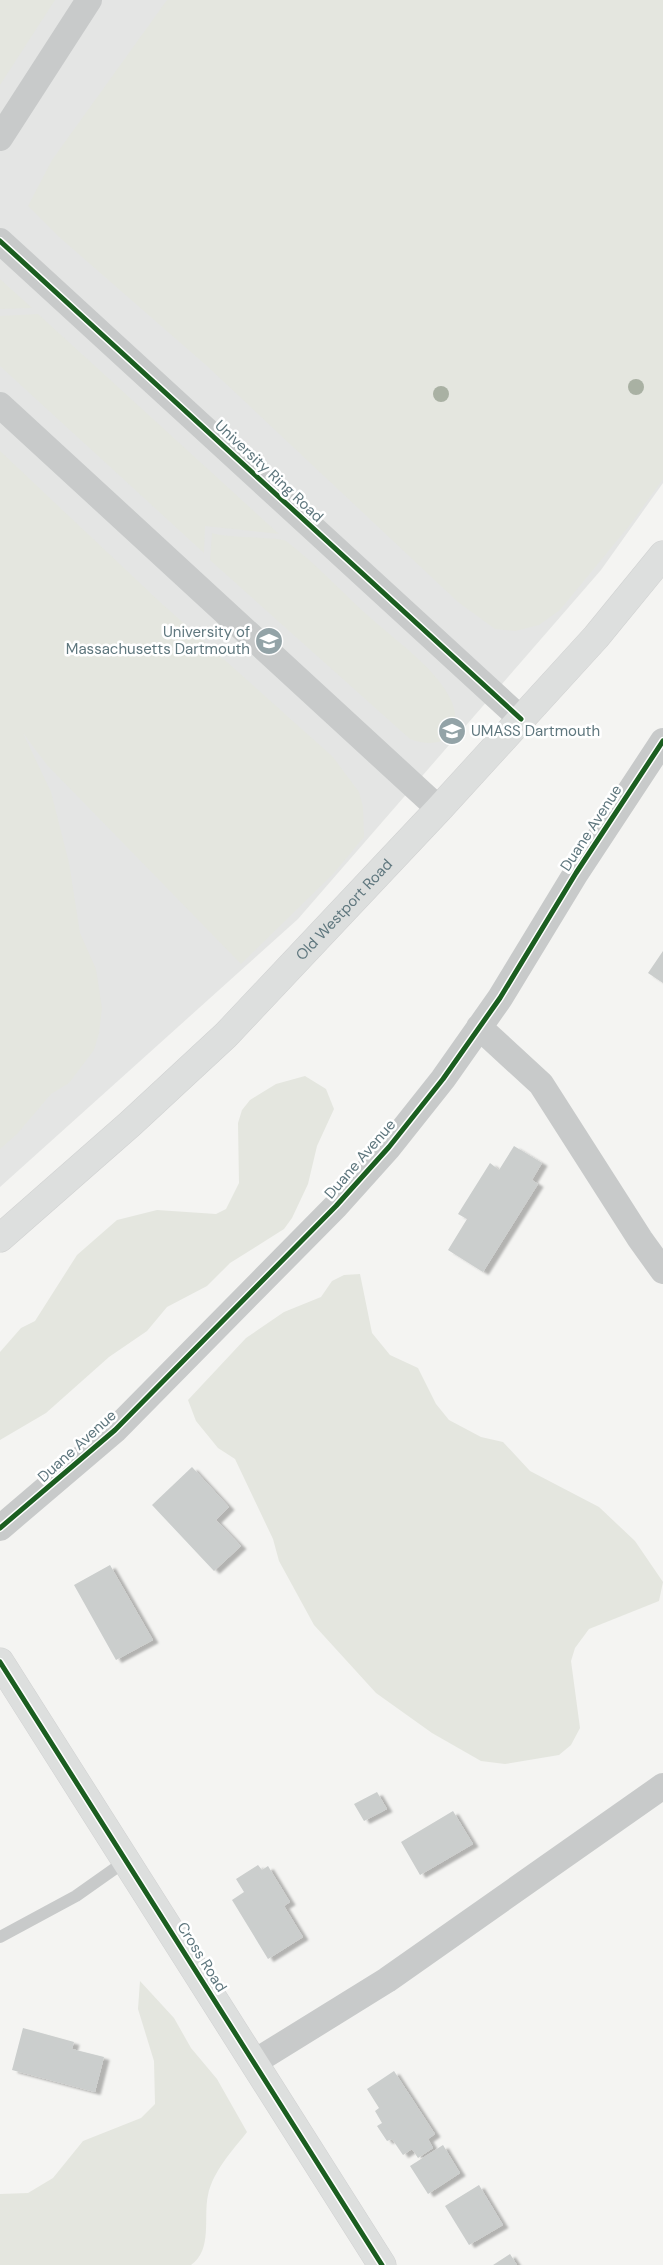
<svg xmlns="http://www.w3.org/2000/svg" width="663" height="2265" viewBox="0 0 663 2265" font-family="'DM Sans',sans-serif">
  <defs>
    <filter id="shadow"><feDropShadow dx="5.5" dy="3" stdDeviation="1" flood-color="#0004"/></filter>
  </defs>
  <rect width="100%" height="100%" fill="#f4f4f2"/>
  <path fill="#e4e5e4" d="M0,0H663V483L601,570L298,919L0,1187Z"/>
  <path fill="#e4e6df" d="M0,0H55L0,85Z
    M167,0H663V479L629,526L560,610L539,625L515,631L495,629L458,602L207,366L58,236L28,206L52,160Z
    M0,279L32,308L0,309Z
    M38,314L279,534L205,526L204,553L0,366V316Z
    M0,451L160,602L333,757L359,792L363,807L364,837L333,874L241,964L47,765L23,733L51,792L69,863L80,933L96,969L102,1008L99,1033L94,1050L69,1083L51,1094L17,1134L0,1149Z
    M212,533C225,538 280,537 286,541C314,562 339,589 365,613C390,636 428,662 446,691C468,725 449,754 410,739L210,560Z
    M305,1076L326,1089L334,1109L317,1146L308,1184L292,1218L284,1229L230,1263L207,1286L167,1307L147,1331L109,1357L46,1413L0,1440V1352L21,1328L35,1321L77,1255L117,1220L157,1210L216,1214L226,1209L239,1183L238,1123L242,1110L250,1100L276,1084Z
    M360,1274L372,1333L390,1355L418,1368L436,1404L449,1420L481,1437L503,1442L530,1471L599,1507L635,1541L663,1582L659,1601L589,1629L575,1648L571,1661L580,1728L571,1745L559,1755L505,1764L481,1761L432,1733L376,1693L314,1625L279,1561L273,1539L235,1459L218,1448L196,1421L188,1400L246,1338L284,1312L321,1297L332,1281L344,1275Z
    M140,1981L174,2018L191,2048L217,2079L247,2132C233,2150 213,2171 208,2195C203,2217 213,2250 191,2265H0V2194L28,2193L53,2178L83,2141L141,2118L155,2104L154,2061L138,2009Z"/>
  <path fill="#cbcecd" filter="url(#shadow)" d="M663,951V983L648,973Z
    M514,1146L542,1163L532,1180L538,1184L483,1272L448,1250L467,1219L458,1214L490,1163L499,1170Z
    M192,1467L229,1507L216,1520L241,1546L214,1571L152,1505Z
    M110,1565L153,1640L116,1660L74,1585Z
    M377,1792L387,1809L364,1821L354,1804Z
    M453,1811L473,1844L420,1875L401,1842Z
    M258,1865L262,1870L268,1866L290,1902L284,1906L303,1937L268,1959L232,1900L244,1892L236,1879Z
    M23,2028L74,2042L72,2049L104,2057L95,2092L12,2070Z
    M394,2071L435,2134L428,2139L433,2148L418,2158L412,2149L403,2155L392,2139L387,2141L377,2126L382,2123L375,2111L379,2108L367,2089Z
    M443,2145L460,2173L428,2194L410,2166Z
    M479,2185L503,2225L469,2245L445,2206Z
    M510,2254L517,2265H493Z"/>
  <g fill="none" stroke-linecap="round" stroke-linejoin="round">
    <g stroke="#d1d2d2" stroke-width="29">
      <g id="secondary">
        <path id="s1" d="M0,1238L130,1124L226,1035L439,809L596,637L663,555"/>
        <path d="M0,1662L382,2265"/>
      </g>
    </g>
    <path stroke="#c8caca" stroke-width="12" d="M0,1937L76,1896L127,1860"/>
    <path stroke="#c8caca" stroke-width="26" d="M0,138L89,0
      M0,241L521,719
      M0,405L439,809
      M479,1027L541,1084L640,1239L663,1271
      M0,1528L115,1430L336,1206L389,1147L443,1079L500,998L576,873L663,741
      M253,2063L387,1980L663,1786"/>
    <use href="#secondary" stroke="#dddfde" stroke-width="28"/>
    <g stroke="#fff" stroke-width="8">
      <path id="cycleway" d="M0,241L521,719
        M0,1528L115,1430L336,1206L389,1147L443,1079L500,998L576,873L663,741
        M0,1662L382,2265"/>
    </g>
    <use href="#cycleway" stroke="#1b5e20" stroke-width="5"/>
  </g>
  <g fill="#a9b1a3">
    <circle cx="636" cy="387" r="8"/>
    <circle cx="441" cy="394" r="8"/>
  </g>
  <defs>
    <g id="university-disc" transform="scale(1.4375)"><circle r="9.5" fill="#93a3a7" stroke="#fff"/><path d="M0-5L7-2L0 1L-7-2ZM-4 1L0 2.5L4 1V4Q0 6-4 4Z" fill="#fff"/></g>
    <g id="school-disc" transform="scale(1.4375)"><circle r="9.5" fill="#93a3a7" stroke="#fff"/><path d="M0-5L7-2L0 1L-7-2ZM-4 1L0 2.5L4 1V4Q0 6-4 4Z" fill="#fff"/></g>
  </defs>
  <g fill-rule="evenodd">
    <use href="#university-disc" x="269" y="641"/>
    <use href="#school-disc" x="452" y="731"/>
  </g>
  <g text-anchor="middle" dominant-baseline="central" stroke-width="5" stroke-linejoin="round" paint-order="stroke">
    <g font-size="15" fill="#5f777e" stroke="#fff">
      <text transform="translate(269 471) rotate(43)">University Ring Road</text>
      <text transform="translate(591 828) rotate(-57)">Duane Avenue</text>
      <text stroke="none"><textPath href="#s1" startOffset="476">Old Westport Road</textPath></text>
      <text transform="translate(360 1159) rotate(-49)">Duane Avenue</text>
      <text transform="translate(77 1446) rotate(-42)">Duane Avenue</text>
      <text transform="translate(202 1957) rotate(58)">Cross Road</text>
    </g>
    <g font-size="15" fill="#5f777e" stroke="#fff" text-anchor="end">
      <text x="250" y="632">University of<tspan x="250" dy="17">Massachusetts Dartmouth</tspan></text>
      <text x="471" y="731" text-anchor="start">UMASS Dartmouth</text>
    </g>
  </g>
</svg>
